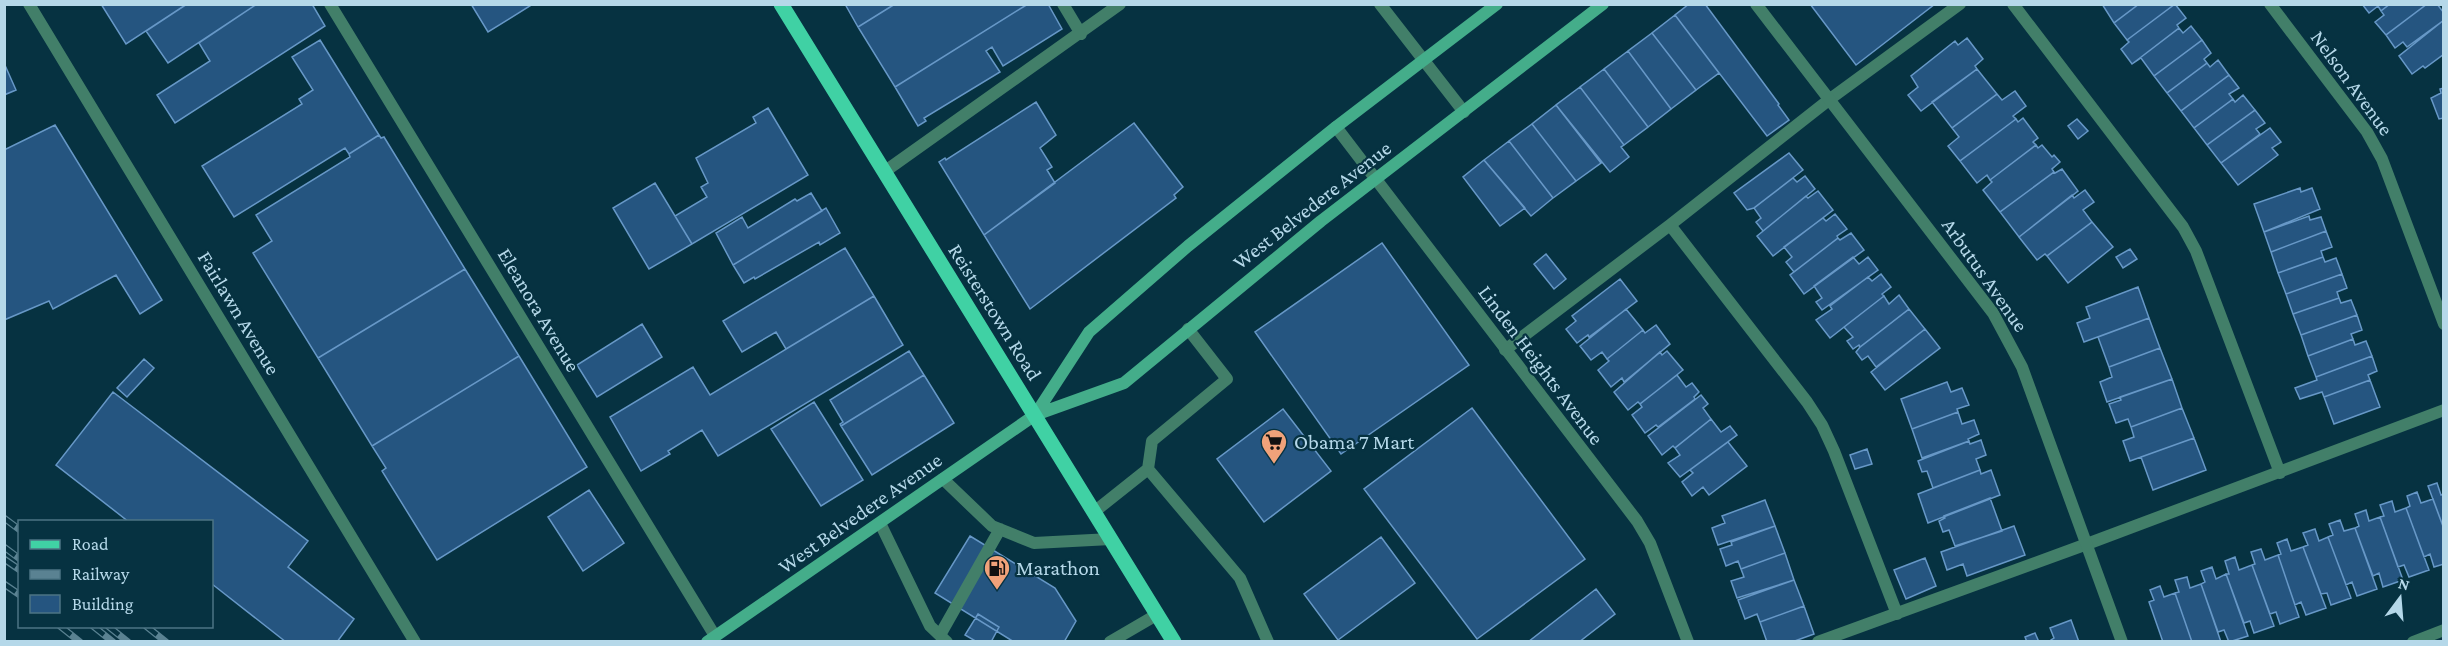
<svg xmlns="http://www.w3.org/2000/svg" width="2448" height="646" viewBox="0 0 2448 646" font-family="'Crimson Pro',serif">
  <rect width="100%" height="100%" fill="#063241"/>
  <path fill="#255580" stroke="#6798c7" stroke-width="1.5" d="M101,4H187L126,44Z
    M187,4H257L168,63L146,31Z
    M257,4H312L325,26L175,123L157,95L210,61L199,43Z
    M471,4H533L488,32Z
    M845,4H895L858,27Z
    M895,4H1028L895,87L858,27Z
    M1028,4H1048L1062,29L1003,66L992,47L986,51L1000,72L924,118L926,121L918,126L895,87Z
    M1689,4H1705L1779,104L1778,105L1789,120L1767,136L1675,15Z
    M1810,4H1935L1856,65Z
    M2102,4H2139L2114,23Z
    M2139,4H2175L2127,40L2114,23Z
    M2175,4L2186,18L2177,25L2179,28L2132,64L2121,49L2129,42L2127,40Z
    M2362,4H2390L2381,11L2378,6L2369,13Z
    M2390,4H2427L2386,35L2375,22L2384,15L2381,11Z
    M2427,4H2437L2444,13V20L2407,47L2403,42L2395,48L2386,35Z
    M1675,15L1719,73L1696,90L1652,33Z
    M2444,20V54L2425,68L2423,66L2412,74L2399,56Z
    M2191,26L2202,40L2154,76L2141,58L2132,64L2179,28L2183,33Z
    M1652,33L1696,90L1671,109L1628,51Z
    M1967,38L1983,59L1975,66L1977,69L1921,111L1908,95L1918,87L1911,76L1955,41L1958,45Z
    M320,40L379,135L349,154L345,148L234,217L202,166L302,104L299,99L313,90L292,57Z
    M2202,40L2211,53L2204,59L2207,63L2167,93L2154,76Z
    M1628,51L1671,109L1648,127L1604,69Z
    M2218,60L2229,75L2181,111L2167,93L2207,63L2210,67Z
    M4,63L16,90L4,95Z
    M1604,69L1648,127L1624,145L1580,87Z
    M1977,69L1997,94L1952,128L1932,102Z
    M2229,75L2239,88L2229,94L2233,99L2194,128L2181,111Z
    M1580,87L1624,145L1621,147L1629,157L1610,172L1556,105Z
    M2444,88V118L2439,119L2431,98L2441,93L2440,89Z
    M2015,91L2026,106L2013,116L2016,119L1960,161L1948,146L1959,137L1952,128L1997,94L2002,100Z
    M2243,95L2255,110L2207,145L2194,128L2233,99L2235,102Z
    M1036,102L1056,135L1040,148L1052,167L1047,170L1055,183L984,235L939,162L945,158L946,160Z
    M1556,105L1601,163L1576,181L1532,124Z
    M768,108L808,175L692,244L675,216L707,197L701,187L708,183L696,158L756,123L753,117Z
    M2255,110L2265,123L2256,129L2260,134L2221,163L2207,145Z
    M2023,118L2038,138L2033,142L2036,145L1990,180L1987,175L1977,183L1960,161L2016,119L2018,122Z
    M2077,119L2088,131L2078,139L2068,126Z
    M1134,123L1183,187L1174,195L1176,198L1030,309L984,235Z
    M1532,124L1576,181L1553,198L1509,141Z
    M55,125L162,300L140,314L116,275L53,309L49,301L4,320V150Z
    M2270,128L2281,142L2272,148L2278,155L2238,185L2221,163Z
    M379,135L381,138L384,137L465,269L318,358L253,253L272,241L256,215L350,157L349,154Z
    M1509,141L1553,198L1531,216L1484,160Z
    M2036,145L2038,148L2042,145L2052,157L2054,155L2060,162L2052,169L2054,172L2000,212L1983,190L1992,182L1990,180Z
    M1789,153L1803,170L1754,208L1747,210L1734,193Z
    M1484,160L1525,208L1500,226L1463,177Z
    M2062,169L2078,191L2019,237L2000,212L2054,172L2055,173Z
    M1805,176L1815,189L1763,231L1756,222L1761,218L1754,208L1793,178L1797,182Z
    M655,183L692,244L649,269L613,208Z
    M2300,188L2301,192L2312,188L2320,209L2264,232L2254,204Z
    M2085,190L2094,202L2083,210L2092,222L2047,256L2045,254L2037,260L2019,237L2072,195L2074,198Z
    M1818,191L1833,210L1773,256L1757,236L1806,196L1808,198Z
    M811,193L822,211L733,265L716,233L742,217L748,228L795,199L797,201Z
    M826,208L840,233L820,245L819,242L755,279L754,277L744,283L733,265Z
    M1835,214L1847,229L1837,236L1838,238L1794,272L1786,262L1792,257L1784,247L1823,218L1826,221Z
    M2309,216L2310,220L2321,217L2326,231L2271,252L2264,232Z
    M2092,222L2113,247L2068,283L2047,256Z
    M2326,231L2332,247L2321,251L2323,257L2278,273L2271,252Z
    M1851,233L1864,250L1804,294L1790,275L1838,238L1840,240Z
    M1382,243L1469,365L1341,454L1255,332Z
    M845,248L874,296L786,349L776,332L742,352L723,321Z
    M2130,249L2137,259L2123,268L2116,257Z
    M1546,254L1566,279L1554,289L1534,264Z
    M1853,257L1859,264L1868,257L1878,270L1822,310L1816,302L1822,298L1814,286Z
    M2323,257L2325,262L2336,258L2342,274L2286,294L2278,273Z
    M465,269L519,356L372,446L318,358Z
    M1881,274L1891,287L1882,294L1884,296L1830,338L1816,320L1832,309L1830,306L1868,277L1872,281Z
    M2342,274L2347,288L2337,292L2339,298L2293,314L2286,294Z
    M1620,279L1637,301L1589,337L1588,335L1577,343L1566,329L1576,321L1572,316Z
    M2138,287L2149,318L2084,342L2077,323L2090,318L2086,307Z
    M1899,295L1909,309L1860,347L1859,345L1853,349L1847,341L1853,337L1844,327L1884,296L1889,304Z
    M874,296L903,345L718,456L702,430L668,451L670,454L641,471L610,417L693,367L710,395Z
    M2339,298L2341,303L2351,300L2357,315L2301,335L2293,314Z
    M1626,309L1643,330L1607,359L1602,352L1591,360L1580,346Z
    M1909,309L1925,329L1876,367L1868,356L1862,360L1856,352L1860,347Z
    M2357,315L2362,330L2351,334L2353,339L2308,356L2301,335Z
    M2149,318L2160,348L2109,367L2098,337Z
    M642,324L662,357L597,397L577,365Z
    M1656,325L1670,344L1624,382L1622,378L1611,387L1598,370L1609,361L1607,359L1643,330L1645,333Z
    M1925,329L1940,348L1885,390L1871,372Z
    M2353,339L2355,345L2366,341L2372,356L2316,377L2308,356Z
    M2160,348L2172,379L2107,402L2100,382L2112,377L2109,367Z
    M909,351L924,375L841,426L840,424L843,422L830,400Z
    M1667,351L1683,370L1640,404L1638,402L1628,410L1614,392L1660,352L1662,355Z
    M519,356L587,467L437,560L382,471L386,468L372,446Z
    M2372,356L2377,371L2368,375L2370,380L2324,397L2322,392L2300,399L2295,388L2317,380L2316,377Z
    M144,359L154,368L127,397L117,388Z
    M924,375L954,423L872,475L841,426Z
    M1677,375L1686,387L1692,383L1699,392L1694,397L1695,399L1658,427L1656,425L1645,433L1632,415L1642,407L1640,404Z
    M2172,379L2182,408L2131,427L2128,419L2116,423L2109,404L2121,400L2120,397Z
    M2370,380L2380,407L2334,424L2324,397Z
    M1947,382L1951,392L1962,388L1969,405L1957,409L1958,412L1912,429L1901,399Z
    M113,392L308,541L288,567L354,619L337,642H286L212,584V522H129L56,465Z
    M1701,395L1708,404L1703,408L1711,419L1675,448L1673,446L1662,455L1648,436Z
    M814,402L863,480L821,506L771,429Z
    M1472,408L1585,559L1477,639L1364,489Z
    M2182,408L2194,438L2130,461L2123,441L2134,437L2131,427Z
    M1283,409L1331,471L1264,522L1217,459Z
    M1958,412L1962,424L1974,420L1979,434L1968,439L1969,441L1922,458L1912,429Z
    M1711,419L1721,432L1730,426L1737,435L1680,477L1668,463L1680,455L1675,448Z
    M2194,438L2206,470L2153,490L2141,457Z
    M1981,440L1986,455L1976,459L1980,470L1933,488L1927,471L1922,472L1918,461L1969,441L1970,444Z
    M1728,442L1747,466L1709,495L1703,487L1692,496L1682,482L1693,473L1690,470Z
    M1867,449L1872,464L1855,469L1850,455Z
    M1980,470L1981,474L1991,470L2000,495L1928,523L1918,494Z
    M2437,483L2441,495L2444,494V529L2428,486Z
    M589,490L624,543L583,571L548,517Z
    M2417,492L2421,503L2433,499L2444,529V564L2434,567L2430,554L2424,557L2406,508L2410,506L2407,496Z
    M1990,498L2002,531L1955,546L1949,530L1943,532L1939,521L1945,518L1944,516Z
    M1765,500L1775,526L1718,545L1712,528L1725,523L1722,516Z
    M2392,501L2395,512L2406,508L2429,570L2409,577L2404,565L2398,567L2380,517L2384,516L2380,505Z
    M2366,510L2369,521L2380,517L2403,580L2383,587L2379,573L2373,576L2355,528L2359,526L2355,514Z
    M2340,520L2344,531L2355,528L2377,589L2357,596L2352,582L2346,585L2328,537L2333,535L2329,524Z
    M1775,526L1785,553L1741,569L1738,561L1726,566L1720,549L1732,545L1731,542Z
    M2014,526L2025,555L1967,576L1963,564L1947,570L1941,552Z
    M2315,529L2319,541L2328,537L2351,598L2331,605L2327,593L2321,594L2303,547L2308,545L2303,533Z
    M970,536L1055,588L1076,621L1064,642H1014L935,593Z
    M1381,537L1415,583L1338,640L1304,594Z
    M2287,539L2291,551L2303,547L2326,608L2306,615L2301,602L2295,605L2278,555L2281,554L2277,543Z
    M2261,549L2265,560L2278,555L2299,617L2280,624L2276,612L2270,614L2252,565L2255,564L2251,552Z
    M1785,553L1794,580L1737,598L1731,581L1744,577L1741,569Z
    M2235,557L2239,570L2252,565L2274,626L2254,633L2250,621L2244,623L2226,574H2229L2225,561Z
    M1925,558L1936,586L1906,599L1894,570Z
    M2212,567L2216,579L2226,574L2248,636L2229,642L2224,630L2218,632L2201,584L2205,582L2201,571Z
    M2187,577L2190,588L2201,584L2221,642H2192L2175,593L2179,592L2175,580Z
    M1794,580L1804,606L1760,622L1757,614L1745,619L1738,600Z
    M2160,586L2164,597L2175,593L2192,642H2163L2149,602L2154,600L2150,590Z
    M1596,589L1615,614L1579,642H1528Z
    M1804,606L1814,634L1792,642H1767L1760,622Z
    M978,614L999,627L991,642H977L965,635Z
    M2071,620L2079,642H2051V640L2054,638L2050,628Z
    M2035,633L2039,642H2027L2025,637Z"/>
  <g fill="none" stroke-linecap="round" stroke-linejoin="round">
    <path stroke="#427f69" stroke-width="12" d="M1063,4L1081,34
      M2013,4L2183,227L2196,251L2280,473
      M884,172L1120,4
      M1670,225L1807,402L1822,425L1834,451L1897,614
      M1188,329L1227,379L1152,441L1148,469L1240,578L1268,642
      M1505,350L1670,225L1830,99L1960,4
      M943,479L992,526L1034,543L1111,539
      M1094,512L1148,469
      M880,523L930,626L947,642
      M940,635L1000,529
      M1110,642L1158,614
      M1818,642L2087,544L2444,410"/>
    <path stroke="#427f69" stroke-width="12" d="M29,4L415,642
      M330,4L715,636
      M1380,4L1464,112
      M1756,4L1993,313L2022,367L2122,642
      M2270,4L2367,132L2382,159L2444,324
      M1336,127L1637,521L1650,543L1688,642
      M2413,642L2444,630"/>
    <path stroke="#44ad8a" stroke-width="12" d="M1035,415L1089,332L1188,246L1336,127L1497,4
      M707,642L1035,415L1124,383L1321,221L1603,4"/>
    <path stroke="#40d1a4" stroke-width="15" d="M781,4L1174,642"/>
    <g stroke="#5a8292" stroke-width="7">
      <path id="rail" d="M4,518L20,530
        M4,547L20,559
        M4,559L20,570
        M4,584L20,595
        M60,626L80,642
        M93,626L113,642
        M108,626L128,642
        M146,626L166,642"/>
    </g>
    <use href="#rail" stroke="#063241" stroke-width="4.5" stroke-dasharray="14" stroke-linecap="butt"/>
  </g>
  <defs>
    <g id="supermarket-pin" transform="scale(1.35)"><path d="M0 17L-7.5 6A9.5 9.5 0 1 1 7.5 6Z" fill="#f0a27a" stroke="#063241"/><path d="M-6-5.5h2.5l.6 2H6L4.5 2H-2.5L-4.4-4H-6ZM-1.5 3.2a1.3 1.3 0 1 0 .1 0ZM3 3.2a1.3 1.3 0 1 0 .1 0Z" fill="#111"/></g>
    <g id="fuel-pin" transform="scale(1.35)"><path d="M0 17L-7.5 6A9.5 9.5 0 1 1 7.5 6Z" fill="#f0a27a" stroke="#063241"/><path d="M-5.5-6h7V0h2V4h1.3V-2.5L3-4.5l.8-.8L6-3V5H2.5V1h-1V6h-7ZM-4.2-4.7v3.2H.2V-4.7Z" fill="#111"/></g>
  </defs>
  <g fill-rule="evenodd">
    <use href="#supermarket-pin" x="1274" y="442"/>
    <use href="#fuel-pin" x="997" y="568"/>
  </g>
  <g text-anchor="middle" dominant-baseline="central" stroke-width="4.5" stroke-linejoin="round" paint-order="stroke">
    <g font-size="21" fill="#b5d8e9" stroke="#063241">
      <text transform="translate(2352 83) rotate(54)">Nelson Avenue</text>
      <text transform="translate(1312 205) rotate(-38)">West Belvedere Avenue</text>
      <text transform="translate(1985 275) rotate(55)">Arbutus Avenue</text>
      <text transform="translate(539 310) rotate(59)">Eleanora Avenue</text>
      <text transform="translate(995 312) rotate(58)">Reisterstown Road</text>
      <text transform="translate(239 313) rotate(59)">Fairlawn Avenue</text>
      <text transform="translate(1541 365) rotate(53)">Linden Heights Avenue</text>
      <text transform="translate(860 513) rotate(-35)">West Belvedere Avenue</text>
    </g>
    <g font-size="21" fill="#b5d8e9" stroke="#063241" text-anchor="start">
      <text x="1294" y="442">Obama 7 Mart</text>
      <text x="1016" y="568">Marathon</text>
    </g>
  </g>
  <rect width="2448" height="646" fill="none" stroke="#b5d8e9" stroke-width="12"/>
  <rect x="18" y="520" width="195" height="108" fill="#063241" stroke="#4c7484" stroke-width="1.5"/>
  <rect x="30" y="540" width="30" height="9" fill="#40d1a4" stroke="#4c7484" stroke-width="1.5"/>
  <text x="72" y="550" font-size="18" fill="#b5d8e9">Road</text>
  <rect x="30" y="570" width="30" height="9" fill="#5a8292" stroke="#4c7484" stroke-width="1.5"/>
  <text x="72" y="580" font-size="18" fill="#b5d8e9">Railway</text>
  <rect x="30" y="595" width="30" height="18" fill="#255580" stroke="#4c7484" stroke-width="1.5"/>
  <text x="72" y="610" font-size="18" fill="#b5d8e9">Building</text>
  <g transform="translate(2400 598) rotate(16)" stroke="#063241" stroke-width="4.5" paint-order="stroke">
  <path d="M0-4.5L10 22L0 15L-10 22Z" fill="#b5d8e9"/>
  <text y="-9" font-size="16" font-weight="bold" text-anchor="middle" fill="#b5d8e9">N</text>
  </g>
</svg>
